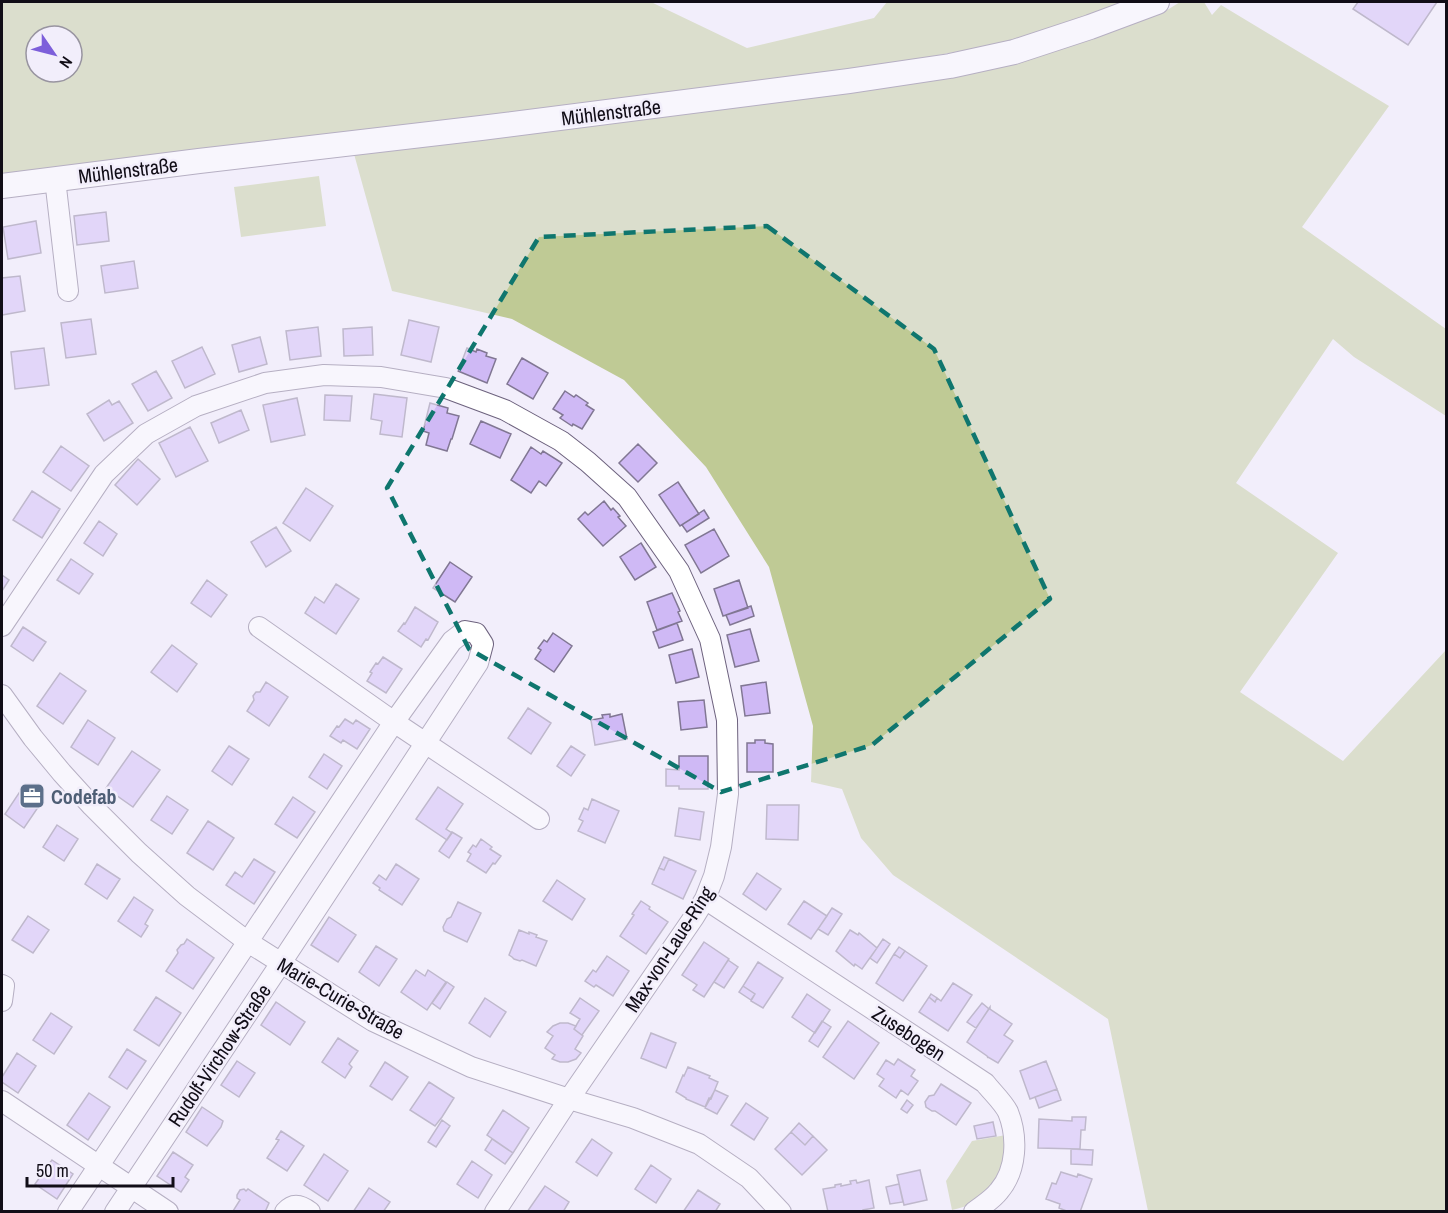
<svg xmlns="http://www.w3.org/2000/svg" width="1448" height="1213" viewBox="0 0 1448 1213" font-family="'Archivo Narrow',sans-serif">
  <rect width="100%" height="100%" fill="#f2eefb"/>
  <path fill="#bfca95" fill-rule="evenodd" d="M2,2H651L747,48L874,18L887,2H1138L1019,40L896,63L2,177ZM36,36H72V72H36Z
    M1180,2H1204L1212,15L1221,5L1389,106L1302,227L1446,329V416L1354,357L1333,339L1236,483L1338,553L1240,692L1343,761L1446,650V1211H1148L1108,1019L893,875L861,838L842,789L811,782L813,726L769,567L706,467L624,380L512,319L392,291L354,154L995,69L1164,12Z
    M319,176L326,226L241,237L234,187Z
    M1006,1135C1006,1141 1007,1148 1006,1154C1003,1172 990,1192 975,1202C968,1206 960,1208 952,1210L946,1181L972,1141Z"/>
  <path fill="#cfb9f5" stroke="#817793" stroke-width="1.5" d="M1358,2H1437L1408,45L1353,9Z
    M106,212L109,241L77,245L74,216Z
    M36,221L41,253L8,259L3,227Z
    M134,261L138,288L105,293L101,266Z
    M20,276L25,311L2,315V278Z
    M91,319L96,354L66,358L61,323Z
    M409,320L439,327L431,362L401,355Z
    M318,327L321,356L290,360L286,331Z
    M372,327L373,355L344,356L343,329Z
    M260,337L267,364L239,372L232,345Z
    M202,347L215,374L185,388L172,361Z
    M44,348L49,385L15,389L11,352Z
    M467,348L476,352L477,349L487,353L486,356L496,359L487,383L458,371Z
    M522,358L548,373L533,399L507,384Z
    M156,371L172,398L148,411L132,384Z
    M565,391L574,397L576,395L588,403L586,405L594,410L582,429L573,424L572,426L560,418L563,415L553,409Z
    M374,394L407,398L402,437L380,434L382,421L371,419Z
    M325,395L352,396L350,421L324,420Z
    M297,398L305,435L271,442L263,405Z
    M109,400L112,405L119,401L133,423L104,441L87,414Z
    M430,403L448,408L447,413L459,416L452,439H451L447,451L426,445L429,433L423,431Z
    M241,410L249,430L219,443L211,423Z
    M481,421L511,434L500,458L470,444Z
    M190,427L208,461L176,477L159,443Z
    M638,444L657,463L638,482L619,463Z
    M61,446L89,466L71,491L43,472Z
    M531,447L541,454L543,451L562,463L546,486L539,481L531,493L511,480Z
    M138,459L160,479L137,505L115,485Z
    M678,482L699,514L680,526L659,495Z
    M306,488L333,506L310,541L283,523Z
    M32,491L60,509L42,538L13,520Z
    M604,501L611,510L613,508L620,516L618,517L626,526L603,546L578,519L585,512L588,515Z
    M704,510L709,518L687,532L682,525Z
    M99,521L117,534L103,556L84,543Z
    M276,527L291,551L266,567L251,542Z
    M714,529L729,556L701,573L685,545Z
    M641,543L656,567L635,580L620,557Z
    M71,559L93,574L79,594L57,580Z
    M450,562L472,577L455,602L433,588Z
    M2,575L9,580L2,591Z
    M207,580L227,595L211,617L191,603Z
    M739,580L748,608L723,616L714,589Z
    M336,584L359,599L336,634L305,613L315,597L324,603Z
    M672,593L680,611L678,612L682,621L657,630L647,602Z
    M751,606L754,616L730,625L726,615Z
    M415,607L438,622L428,640L426,639L421,647L398,631L404,623L405,624Z
    M677,623L683,640L659,648L653,632Z
    M23,627L46,642L33,661L11,646Z
    M750,629L759,661L735,667L727,635Z
    M553,633L572,646L554,672L535,659L541,650L538,648L544,640L547,642Z
    M172,645L197,664L177,692L151,672Z
    M692,649L699,677L676,683L669,655Z
    M383,657L402,669L386,693L367,681L372,673L370,672L376,663L378,664Z
    M60,673L86,691L63,724L37,706Z
    M266,682L288,697L269,726L247,711L254,700L253,696L256,692H260Z
    M766,682L770,713L745,716L741,686Z
    M704,700L707,727L681,730L678,702Z
    M528,708L551,723L531,754L508,738Z
    M610,714V717L622,714L627,739L595,745L591,720L603,718L602,715Z
    M345,719L353,724L356,720L370,729L357,749L343,740L341,743L330,736L337,726L339,727Z
    M88,720L115,738L98,765L71,747Z
    M755,740H765V743L773,744V772H747V743H755Z
    M229,746L249,759L232,785L212,771Z
    M571,746L585,755L571,776L557,766Z
    M132,751L160,770L133,807L106,788Z
    M324,754L342,766L327,789L309,777Z
    M679,756H708V789H679V786H666V769L679,770Z
    M23,787L43,800L24,828L5,814Z
    M438,787L463,804L446,829L452,833L447,840L416,819Z
    M167,796L188,810L172,834L151,820Z
    M293,797L315,812L297,838L275,824Z
    M592,799L619,811L605,843L578,831L583,821L579,819L584,808L588,810Z
    M767,805H799L798,840L766,839Z
    M679,808L704,812L700,840L675,836Z
    M208,821L234,838L213,870L187,853Z
    M57,825L78,839L64,861L43,847Z
    M452,832L462,838L449,858L439,851Z
    M481,839L492,847L490,849L501,856L495,864L493,863L486,873L467,861L471,854L468,852L473,845L476,847Z
    M664,857L669,859L664,870L659,868Z
    M254,859L275,872L254,904L226,885L235,872L242,877Z
    M669,859L696,871L683,899L652,884L659,868L664,870Z
    M97,864L120,879L107,899L85,884Z
    M396,864L419,879L402,905L379,890L380,888L373,883L379,875L386,880Z
    M757,873L781,889L766,910L743,894Z
    M557,880L585,899L572,920L543,901Z
    M134,897L153,910L145,924L148,926L141,937L118,921Z
    M641,901L650,907L649,909L668,922L646,954L620,936L634,915L632,914Z
    M804,901L827,916L811,939L788,924Z
    M458,902L481,913L467,942L444,931L443,927L447,919L451,917Z
    M832,908L842,914L828,935L818,929Z
    M28,916L49,930L33,953L12,940Z
    M329,917L356,935L338,962L311,945Z
    M519,930L529,934V932L537,935L536,937L547,941L536,966L522,960L520,961L514,959L512,957L509,955Z
    M850,930L858,935L859,933L877,948L862,969L855,964L854,966L836,951Z
    M187,939L214,958L193,989L166,971L178,953L177,950L181,945L184,944Z
    M883,939L890,944L877,963L870,958Z
    M704,942L729,959L704,997L693,990L697,985L682,975Z
    M376,946L397,959L379,986L359,972Z
    M899,947L905,951L900,958L894,954Z
    M905,951L927,966L903,1001L876,983L894,954L900,958Z
    M607,956L629,971L613,996L596,985L594,987L585,981L593,970L596,972Z
    M728,960L738,967L724,988L714,982Z
    M758,962L783,978L763,1008L751,1001L755,994L743,986Z
    M416,970L425,976L428,970L446,982L427,1010L401,992Z
    M447,982L454,987L440,1009L432,1003Z
    M953,983L972,995L948,1031L919,1012L929,997L935,1002L937,998L941,1001Z
    M743,986L755,994L751,1000L739,992Z
    M807,994L830,1010L815,1033L792,1017Z
    M931,994L937,998L935,1002L929,997Z
    M156,997L181,1013L159,1046L134,1030Z
    M485,998L506,1012L490,1037L469,1023Z
    M580,998L599,1011L582,1035L574,1029L580,1019L570,1013Z
    M276,1002L305,1022L290,1045L261,1025Z
    M982,1003L989,1009L976,1028L967,1022Z
    M990,1007V1009L1012,1024L1004,1035L1013,1041L998,1063L988,1057V1058L987,1056L967,1042Z
    M51,1013L72,1027L54,1054L33,1040Z
    M822,1021L831,1027L818,1047L809,1041Z
    M848,1021L879,1043L854,1079L823,1057Z
    M560,1023H568L576,1026L574,1029L583,1036L575,1049L581,1053L576,1059L568,1062H560L552,1059L555,1055L545,1048L553,1036L547,1032L553,1026Z
    M651,1033L676,1043L666,1068L641,1058Z
    M338,1038L358,1051L349,1064L352,1067L345,1078L322,1062Z
    M127,1049L146,1061L127,1089L109,1077Z
    M17,1053L36,1066L18,1093L2,1082V1077Z
    M898,1059L915,1070L911,1076L918,1081L908,1095L901,1090L896,1098L879,1086L884,1079L877,1074L886,1060L894,1065Z
    M237,1061L255,1073L239,1097L221,1085Z
    M1046,1061L1057,1089L1030,1099L1020,1071Z
    M385,1062L408,1077L392,1100L370,1086Z
    M688,1067L710,1076L709,1078L718,1082L711,1099L709,1098L705,1107L686,1099V1098L676,1092L683,1075L684,1076Z
    M429,1082L454,1098L442,1117L435,1126L410,1110Z
    M941,1084L971,1103L956,1125L935,1111H932L926,1107L925,1102L929,1096L934,1095Z
    M1057,1089L1061,1100L1039,1108L1035,1097Z
    M715,1090L728,1096L717,1114L705,1108Z
    M89,1093L110,1107L88,1140L67,1125Z
    M907,1100L913,1105L907,1113L901,1109Z
    M746,1103L768,1118L754,1140L731,1125Z
    M202,1107L223,1121L221,1127L207,1146L186,1132Z
    M503,1110L529,1128L513,1153L487,1135Z
    M1072,1117H1086L1085,1130H1081L1080,1149L1038,1148L1039,1119L1072,1121Z
    M442,1120L450,1126L436,1147L428,1142Z
    M993,1122L996,1136L977,1139L974,1126Z
    M799,1123L813,1136L805,1145L791,1132Z
    M281,1131L304,1146L287,1171L267,1158L279,1140L276,1139Z
    M791,1132L805,1145L813,1136L827,1150L802,1175L775,1149Z
    M492,1139L513,1153L505,1164L485,1150Z
    M592,1139L612,1153L597,1176L576,1162Z
    M1071,1149L1093,1150L1092,1165L1071,1164Z
    M173,1152L193,1165L185,1177L189,1180L181,1192L157,1176Z
    M324,1154L348,1171L328,1201L304,1185Z
    M52,1160L73,1174L57,1199L35,1184L40,1177L39,1176Z
    M472,1161L492,1175L478,1198L457,1184Z
    M651,1165L671,1179L656,1203L635,1189Z
    M920,1170L927,1200L904,1205L897,1175Z
    M1061,1172L1077,1177L1078,1174L1092,1179L1080,1212H1069L1059,1208L1060,1204L1046,1199L1052,1183L1056,1184Z
    M856,1180L857,1183L869,1180L874,1208L863,1210V1212H828L823,1189L835,1187V1185L841,1184V1186L851,1184L850,1181Z
    M899,1184L903,1202L890,1204L886,1187Z
    M545,1186L569,1202L563,1212H527Z
    M369,1188L390,1202L383,1212H353Z
    M244,1189L246,1191L248,1189L269,1203L265,1212L233,1211L240,1200L237,1198V1195L240,1190Z
    M698,1190L720,1204L715,1212H683Z"/>
  <g fill="none" stroke-linecap="round" stroke-linejoin="round">
    <g stroke="#6d627e" stroke-width="22">
      <path id="minor" d="M55,179L68,291
        M2,626L104,474L146,434L196,406L265,383L324,375L381,377L446,388L505,410L561,441L588,462L627,497L679,571L710,639L727,720L728,794L721,847L714,876L705,899L694,917L569,1099L495,1212
        M259,627L394,722L539,819
        M2,695L33,738L62,773L92,806L139,853L187,896L248,942L373,1021L471,1067L569,1099L633,1118L699,1144L749,1178L781,1212
        M705,899L985,1083C992,1092 1003,1102 1008,1112C1018,1137 1017,1170 999,1191C992,1200 983,1205 974,1212
        M2,985L4,986L2,1001
        M2,1101L168,1212
        M68,1212L394,722L452,641L465,631L476,633L483,644L478,663L281,963L115,1212
        M285,1212C293,1203 301,1205 310,1212"/>
    </g>
    <g stroke="#6d627e" stroke-width="26">
      <path id="tertiary" d="M2,186L199,161L481,128L849,81L950,66L1014,52L1090,27L1157,2"/>
    </g>
    <use href="#minor" stroke="#fff" stroke-width="20"/>
    <use href="#tertiary" stroke="#fff" stroke-width="24"/>
  </g>
  <path d="M0 0H1448V1213H0ZM767,226L934,349L1050,599L872,745L721,792L469,649L387,488L539,237Z" fill="#f2eefb" fill-opacity=".55" fill-rule="evenodd"/>
  <path fill="none" stroke="#0f766e" stroke-width="4.5" stroke-dasharray="12 8" stroke-linejoin="round" d="M767,226L934,349L1050,599L872,745L721,792L469,649L387,488L539,237Z"/>
  <defs>
    <g id="office-square" transform="scale(1.35)"><rect x="-9" y="-9" width="18" height="18" rx="4" fill="#5c6f8a" stroke="#f2eefb"/><path d="M-6-3h4V-5.5h4V-3h4V5H-6ZM-1-4.5V-3h2v-1.5ZM-6 0V1H6V0Z" fill="#fff"/></g>
  </defs>
  <g fill-rule="evenodd">
    <use href="#office-square" x="32" y="796"/>
  </g>
  <g text-anchor="middle" dominant-baseline="central" stroke-width="5" stroke-linejoin="round" paint-order="stroke">
    <g font-size="20" fill="#110d17" stroke="#f2eefb">
      <text transform="translate(611 112) rotate(-7)">Mühlenstraße</text>
      <text transform="translate(128 170) rotate(-7)">Mühlenstraße</text>
      <text transform="translate(669 949) rotate(-57)">Max-von-Laue-Ring</text>
      <text transform="translate(341 998) rotate(30)">Marie-Curie-Straße</text>
      <text transform="translate(909 1033) rotate(33)">Zusebogen</text>
      <text transform="translate(219 1055) rotate(-56)">Rudolf-Virchow-Straße</text>
    </g>
    <g font-size="20" font-weight="bold" fill="#4e5e75" stroke="#f2eefb" text-anchor="start">
      <text x="51" y="796">Codefab</text>
    </g>
  </g>
  <rect width="1448" height="1213" fill="none" stroke="#110d17" stroke-width="6"/>
  <g transform="translate(54 54) rotate(125)"><circle r="28" fill="#f2eefb" stroke="#9894a0" stroke-width="1.5"/>
  <path d="M0-4.5L10 22L0 15L-10 22Z" fill="#7d5fda"/>
  <text y="-9" font-size="16" font-weight="bold" text-anchor="middle" fill="#110d17">N</text>
  </g>
  <path d="M27 1177v9h146v-9" fill="none" stroke="#110d17" stroke-width="3"/>
  <text x="36" y="1177" font-size="18" fill="#110d17" stroke="#f2eefb" stroke-width="4.5" paint-order="stroke">50 m</text>
</svg>
